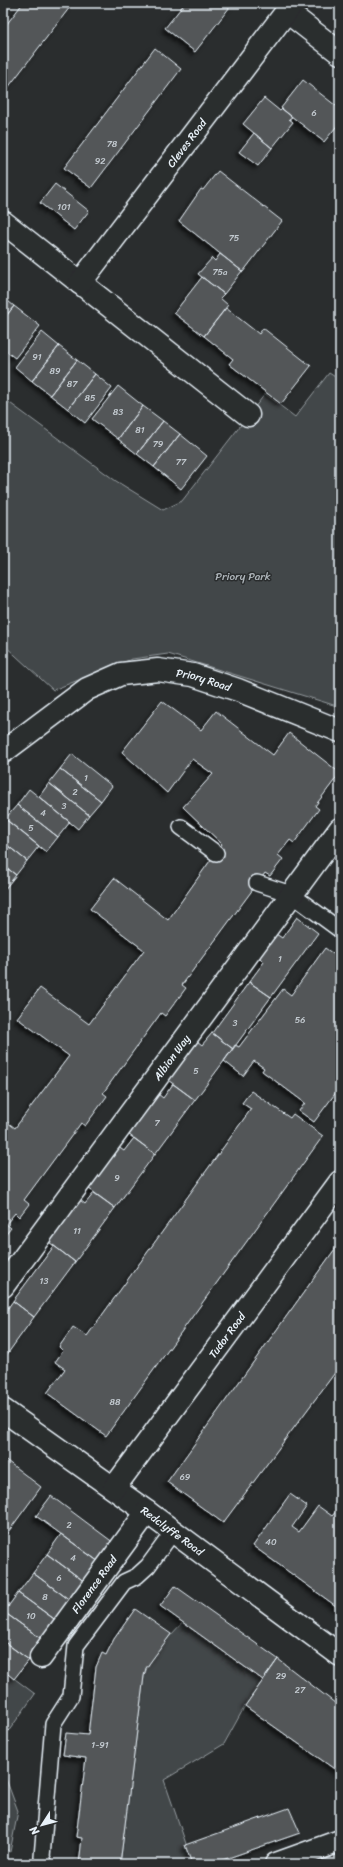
<svg xmlns="http://www.w3.org/2000/svg" width="343" height="1867" viewBox="0 0 343 1867" font-family="Sriracha,sans-serif">
  <defs>
    <filter id="shadow"><feDropShadow dx="-3.5" dy="3.5" stdDeviation="2" flood-color="#0009"/></filter>
  </defs>
  <rect width="100%" height="100%" fill="#2a2d2e"/>
  <filter id="ink" filterUnits="userSpaceOnUse"><feTurbulence type="fractalNoise" baseFrequency=".025" numOctaves="2"/><feDisplacementMap in="SourceGraphic" scale="8" xChannelSelector="R" yChannelSelector="G"/><feConvolveMatrix kernelMatrix="1 2 1 2 8 2 1 2 1" color-interpolation-filters="sRGB"/></filter>
  <g filter="url(#ink)">
    <path fill="#424648" stroke="#959ca0" d="M329,373L340,380V707L168,654L132,659L53,690L3,644V398L116,481L163,510L182,501L265,394L295,417Z
      M183,1622L263,1680L245,1706L224,1744L164,1780L193,1864H120L144,1676C150,1656 169,1637 183,1622Z
      M3,1670L35,1694L3,1739Z
      M3,1771L18,1811L10,1852L3,1847Z"/>
    <path fill="#535759" stroke="#e8f1f8" filter="url(#shadow)" d="M23,3H65L70,7L7,89L3,87V29Z
      M185,3H233L195,52L165,28Z
      M155,48L181,69L91,188L64,168Z
      M303,80L340,109V122L324,142L281,108Z
      M264,98L280,111L282,109L292,117L289,119L293,122L272,148L243,124Z
      M254,133L272,148L258,166L239,152Z
      M218,171L282,221L243,272L179,221L201,189L203,190Z
      M55,184L89,211L74,230L40,203Z
      M220,254L242,271L224,294L198,274L212,258L215,261Z
      M202,277L224,294L220,298L228,305L204,336L174,313Z
      M3,297L14,306L3,320Z
      M14,306L40,326L15,358L3,349V320Z
      M226,308L259,334L263,328L311,366L281,404L229,364L233,359L204,336Z
      M42,332L59,346L32,381L15,367Z
      M59,346L77,360L50,395L32,381Z
      M77,360L95,374L68,409L50,395Z
      M95,374L112,388L85,423L68,409Z
      M118,386L143,406L118,439L92,419Z
      M143,406L163,421L137,454L118,439Z
      M163,421L180,434L154,467L137,454Z
      M180,434L207,456L181,489L154,467Z
      M162,701L201,730L216,711L273,755L289,733L340,773L315,806L319,809L294,843L290,840L278,855L283,859L270,876L265,873L182,985L186,988L165,1016L161,1013L103,1093L107,1096L85,1126L81,1123L24,1200L29,1204L19,1217L15,1213L6,1224L11,1228L3,1238V1119L15,1128L69,1056L17,1018L40,988L89,1024L144,950L90,909L114,878L168,920L222,844L183,807L213,774L192,759L167,793L122,752Z
      M72,754L112,786L101,801L60,769Z
      M60,769L101,801L89,815L49,783Z
      M49,783L89,815L78,829L39,797Z
      M29,789L70,822L58,837L17,805Z
      M17,805L58,837L46,852L5,819Z
      M3,817L39,846L27,861L3,842Z
      M3,842L27,861L16,875L3,865Z
      M3,865L16,875L4,890L3,889Z
      M297,917L318,933L271,997L249,982L264,962L259,957L276,934L282,938Z
      M325,948L340,959V1087L314,1122L299,1111L305,1103L262,1071L264,1068L254,1061L243,1076L224,1061L235,1045L239,1047L283,989L291,995Z
      M249,982L271,997L233,1049L212,1033Z
      M212,1033L233,1049L195,1100L168,1080L197,1041L202,1045Z
      M173,1084L195,1100L155,1154L128,1134L158,1094L163,1098Z
      M251,1091L290,1118L293,1114L323,1136L106,1436L47,1393L65,1369L55,1362L63,1351L59,1347L73,1327L87,1336L251,1109L242,1103Z
      M134,1138L155,1154L115,1208L88,1188L118,1147L124,1151Z
      M94,1193L115,1208L75,1262L49,1242L80,1200L85,1204Z
      M340,1242V1366L223,1523L167,1482Z
      M54,1246L75,1262L34,1317L13,1301Z
      M13,1301L34,1317L3,1360V1315Z
      M3,1458L41,1487L3,1539Z
      M290,1494L307,1506L292,1527L299,1532L318,1506L332,1516L340,1507V1609L253,1546Z
      M51,1496L114,1543L99,1562L36,1516Z
      M61,1534L99,1562L85,1582L47,1554Z
      M47,1554L85,1582L71,1601L33,1573Z
      M33,1573L71,1601L57,1621L18,1593Z
      M175,1586L278,1659L263,1680L160,1606Z
      M18,1593L57,1621L43,1640L4,1612Z
      M135,1609L171,1634L146,1668L144,1676L120,1864H79L82,1838L76,1837L86,1758L63,1755L66,1733L88,1735L96,1667L102,1653L106,1655L114,1639Z
      M4,1612L43,1640L29,1660L3,1641Z
      M3,1641L29,1660L14,1679L3,1670Z
      M278,1659L340,1707V1773L245,1706Z
      M289,1808L300,1833L211,1864H192L185,1845Z"/>
    <g fill="none" stroke-linecap="round" stroke-linejoin="round">
      <g stroke="#e8f1f8" stroke-width="18">
        <path id="service" d="M181,827L216,853
          M257,883L291,894L340,930
          M45,1864L42,1857L53,1724L71,1696L76,1646L124,1582L137,1576L148,1566L173,1532"/>
      </g>
      <g stroke="#e8f1f8" stroke-width="25">
        <g id="minor">
          <path d="M286,11L340,53"/>
          <path d="M3,222L248,415"/>
          <path id="s1" d="M80,283L293,3"/>
          <path id="s2" d="M3,752L87,689L121,674L158,670L193,675L238,690L340,731"/>
          <path id="s3" d="M3,1286L340,829"/>
          <path id="s4" d="M3,1410L147,1512L340,1655"/>
          <path id="s5" d="M114,1488L340,1182"/>
          <path id="s6" d="M41,1657L147,1512"/>
          <path d="M276,1864L340,1841"/>
        </g>
      </g>
      <use href="#service" stroke="#2a2d2e" stroke-width="15"/>
      <use href="#minor" stroke="#2a2d2e" stroke-width="22"/>
    </g>
  </g>
  <g text-anchor="middle" dominant-baseline="central" stroke-width="3" stroke-linejoin="round" paint-order="stroke">
    <g font-size="9" fill="#c3cad0">
      <text x="314" y="113">6</text>
      <text x="112" y="144">78</text>
      <text x="100" y="161">92</text>
      <text x="64" y="207">101</text>
      <text x="234" y="238">75</text>
      <text x="220" y="272">75a</text>
      <text x="37" y="357">91</text>
      <text x="55" y="371">89</text>
      <text x="72" y="384">87</text>
      <text x="90" y="398">85</text>
      <text x="118" y="412">83</text>
      <text x="140" y="430">81</text>
      <text x="158" y="444">79</text>
      <text x="181" y="462">77</text>
      <text x="86" y="778">1</text>
      <text x="75" y="792">2</text>
      <text x="64" y="806">3</text>
      <text x="43" y="813">4</text>
      <text x="31" y="828">5</text>
      <text x="280" y="959">1</text>
      <text x="300" y="1020">56</text>
      <text x="235" y="1023">3</text>
      <text x="196" y="1071">5</text>
      <text x="157" y="1123">7</text>
      <text x="117" y="1178">9</text>
      <text x="77" y="1231">11</text>
      <text x="44" y="1281">13</text>
      <text x="115" y="1402">88</text>
      <text x="185" y="1477">69</text>
      <text x="69" y="1525">2</text>
      <text x="271" y="1542">40</text>
      <text x="73" y="1558">4</text>
      <text x="59" y="1578">6</text>
      <text x="45" y="1597">8</text>
      <text x="31" y="1616">10</text>
      <text x="281" y="1676">29</text>
      <text x="300" y="1690">27</text>
      <text x="100" y="1745">1-91</text>
    </g>
    <g font-size="11" fill="#e8f1f8" stroke="#2a2d2e">
      <text stroke="none"><textPath href="#s1" startOffset="176">Cleves Road</textPath></text>
      <text stroke="none"><textPath href="#s2" startOffset="226">Priory Road</textPath></text>
      <text stroke="none"><textPath href="#s3" startOffset="284">Albion Way</textPath></text>
      <text stroke="none"><textPath href="#s5" startOffset="190">Tudor Road</textPath></text>
      <text stroke="none"><textPath href="#s4" startOffset="208">Redclyffe Road</textPath></text>
      <text stroke="none"><textPath href="#s6" startOffset="90">Florence Road</textPath></text>
    </g>
    <g font-size="11" fill="#aeb5ba" stroke="#2a2d2e">
      <text x="243" y="576">Priory Park</text>
    </g>
  </g>
  <rect width="343" height="1867" fill="none" stroke="#2a2d2e" stroke-width="16"/>
  <rect x="8" y="8" width="327" height="1851" fill="none" stroke="#e8f1f8" stroke-width="1.5" filter="url(#ink)"/>
  <g transform="translate(42 1825) rotate(234)" stroke="#2a2d2e" stroke-width="3" paint-order="stroke">
  <path d="M0-3L7 15L0 10L-7 15Z" fill="#e8f1f8"/>
  <text y="-6" font-size="11" font-weight="bold" text-anchor="middle" fill="#e8f1f8">N</text>
  </g>
</svg>
